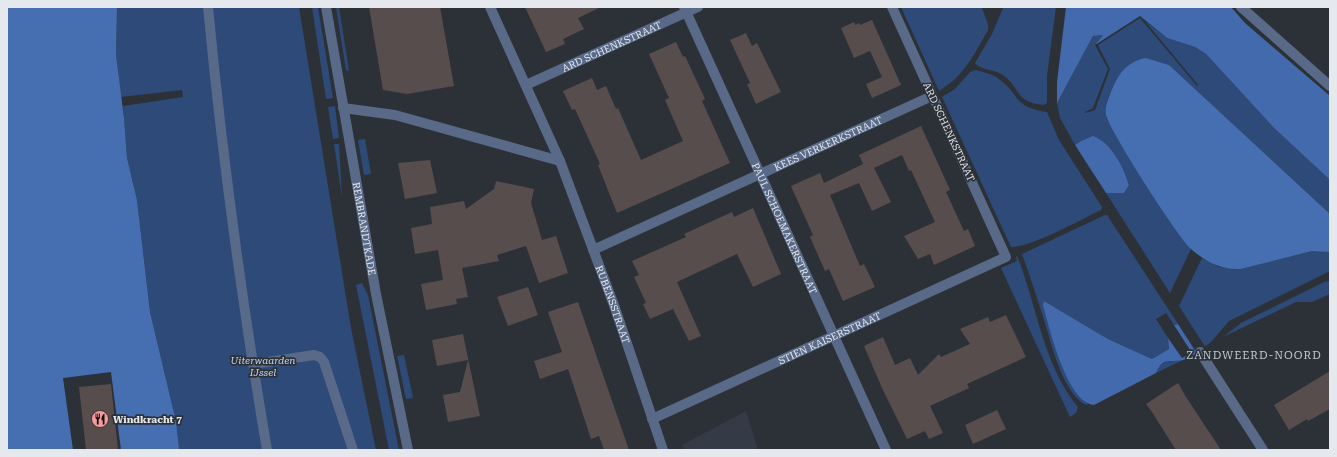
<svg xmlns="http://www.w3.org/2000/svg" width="1337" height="457" viewBox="0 0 1337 457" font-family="'Roboto Serif',serif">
  <rect width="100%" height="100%" fill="#2c3138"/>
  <path fill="#343b47" d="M746,411L758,450H684L682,445Z"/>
  <path fill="#2d4a79" d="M117,7H299L351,328L376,450H7V395L165,376L150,312L137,200L127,158L123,106L183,97L182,90L121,97L116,55Z
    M312,7H318L333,98L326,99Z
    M336,7H339L349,71L346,70Z
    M901,7L982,8L988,24V30C974,55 964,76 939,91Z
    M1056,7L1047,76V103L1044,105C1014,102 1022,89 1003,75C996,70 980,70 975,63L992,34L1003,8Z
    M1140,18L1197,86L1198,85L1145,21L1167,38L1195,47L1206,54L1274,128L1330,180V214L1169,65L1146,58L1106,117L1164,212L1191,249L1170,293L1106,193H1124L1129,185L1125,174L1113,154L1081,141L1075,145L1060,118L1057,103L1093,36L1103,35L1095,45L1108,69L1093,108L1085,112V113L1095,110L1110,69L1098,45Z
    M975,70C983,72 993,74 999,79C1022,96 1011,106 1047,112L1059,140L1102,207L1101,210C1080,220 1032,247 1011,247L942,97L955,89L970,72Z
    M335,106L339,138L333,139L328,107Z
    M365,139L371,174L364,175L358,140Z
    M334,144H339L342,197Z
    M1105,215H1107L1178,324L1174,325L1166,313L1156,319L1168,338L1169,349L1152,359L1108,339L1044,301L1088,405H1094C1088,406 1084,405 1080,401C1060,383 1052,345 1044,320C1037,298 1030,276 1022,254Z
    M1322,250L1330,252V271L1229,321L1212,341L1206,346L1204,345L1179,306L1202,258L1219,267L1241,269L1312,251Z
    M1017,256C1037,305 1043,365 1078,407L1076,413L1070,417L1001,268L1017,261L1016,257Z
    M1330,281V294L1312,302H1296L1223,337L1241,323L1324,282Z
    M362,283L368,295L399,450H389L356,285Z
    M404,355L413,398L406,399L397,356Z
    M1167,360H1183L1156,373L1159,366Z"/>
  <path fill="#426aad" d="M1066,7H1231L1245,23L1330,96V180L1274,128L1206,54L1195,47L1167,38L1140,16L1095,45L1103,35L1093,36L1057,103V82Z
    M1093,136C1111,142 1124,168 1129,185L1124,193H1106L1075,145L1081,141Z
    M1044,301L1108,339L1152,359L1169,349L1168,338L1182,358L1192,353L1174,325L1178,324L1196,352L1195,355C1191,357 1187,359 1183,360C1169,363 1163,356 1156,373L1094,405C1067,403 1049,327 1043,305Z"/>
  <path fill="#466fb2" d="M7,7H117L116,55L124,118L127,158L137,200L150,312L176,422L179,450H7Z
    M1146,58L1169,65L1330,214V252L1312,251L1241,269C1221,270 1206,262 1191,249C1179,239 1109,130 1106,115C1105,108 1107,102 1110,95C1117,76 1125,62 1146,58Z"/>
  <path fill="#2c3138" d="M111,372L121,450H73L63,378Z"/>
  <path fill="#574d4c" d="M369,7H440L454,86L407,94L383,90Z
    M525,7H601L578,18L584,29L563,39L565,44L546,52Z
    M872,20L901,85L872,98L866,84L882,77L870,51L854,58L841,28L854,22L855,25L859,23L860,25Z
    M746,33L752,46L757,43L781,92L756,104L747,84L750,83L730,40Z
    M676,42L683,57L685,56L705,99L702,101L730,163L617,213L598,165L600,164L575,109L572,110L563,91L592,78L597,90L606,86L616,109L618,108L641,160L683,141L665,100L669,98L649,54Z
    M921,126L950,190L946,192L964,231L968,229L975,246L934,265L930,254L918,259L904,236L935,222L911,170L909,171L902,155L874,168L891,202L872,211L859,183L830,195L860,266L864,264L875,287L843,301L829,269L825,271L810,237L813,235L791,186L820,173L824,183L863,164L859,155Z
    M430,160L437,193L405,199L398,163Z
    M496,181L534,189L531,203L542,240L556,236L568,273L539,283L526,246L497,255L499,261L462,268L468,297L456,299L457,304L426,310L421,284L443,280L438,250L415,254L411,228L432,224L430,207L464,201L466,209L494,189Z
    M753,208L781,274L753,287L737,254L677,282L701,336L689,341L673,309L650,319L643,304L646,303L634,277L639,275L632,261L686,237L684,234L732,212L734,217Z
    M528,287L538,315L508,326L497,297Z
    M578,302L591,340L629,450H604L599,436L591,439L568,369L540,379L534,361L562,352L548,312Z
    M1006,315L1026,357L967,384L969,388L930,406L943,433L929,439L925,431L907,439L882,388L864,346L883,337L895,365L910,358L918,375L939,354L941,357L970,344L960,329L988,317L990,322Z
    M463,334L480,416L448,422L443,395L460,392L468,360L437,366L432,340Z
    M1330,371V409L1308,421L1307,419L1289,430L1274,405Z
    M1178,383L1186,397L1221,450H1176L1152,412L1146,404Z
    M111,384L118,450H86L79,387Z
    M997,410L1006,429L973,444L965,425Z"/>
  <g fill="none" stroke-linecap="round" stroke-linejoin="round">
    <g stroke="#586a88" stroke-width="10">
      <path d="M208,7C222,155 242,303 267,450"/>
      <path id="s1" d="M490,7L560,161L615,308L663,450"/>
      <path id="s2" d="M684,7L886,450"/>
      <path d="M1241,7L1330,86"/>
      <path id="s3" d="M526,85L698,7"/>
      <path d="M343,108L395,115L560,161"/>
      <path id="s4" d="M593,250L932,96"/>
      <path d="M1200,352L1263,450"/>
      <path d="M254,364L314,355L320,357L324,362L353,450"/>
      <path id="s5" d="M652,419L1006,257L892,7"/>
    </g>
    <path stroke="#586a88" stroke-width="10" id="s6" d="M326,7L376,294L408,450"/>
  </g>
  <defs>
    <g id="restaurant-disc" transform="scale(0.9)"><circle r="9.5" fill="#f59b9a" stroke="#2c3138"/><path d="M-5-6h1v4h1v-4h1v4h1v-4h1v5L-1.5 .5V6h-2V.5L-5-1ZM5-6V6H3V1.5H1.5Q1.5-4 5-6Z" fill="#111"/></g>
  </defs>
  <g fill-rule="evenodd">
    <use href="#restaurant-disc" x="100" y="419"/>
  </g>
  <g text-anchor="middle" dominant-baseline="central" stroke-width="3.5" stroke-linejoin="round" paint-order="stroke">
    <g font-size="10" fill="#e5e8ed" stroke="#2c3138">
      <text stroke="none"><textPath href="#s3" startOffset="94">ARD SCHENKSTRAAT</textPath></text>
      <text transform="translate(949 132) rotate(65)">ARD SCHENKSTRAAT</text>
      <text stroke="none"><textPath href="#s4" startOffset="258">KEES VERKERKSTRAAT</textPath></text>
      <text stroke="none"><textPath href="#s6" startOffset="225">REMBRANDTKADE</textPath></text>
      <text stroke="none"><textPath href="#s2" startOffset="243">PAUL SCHOEMAKERSTRAAT</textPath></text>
      <text stroke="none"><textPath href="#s1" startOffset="322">RUBENSSTRAAT</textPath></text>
      <text stroke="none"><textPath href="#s5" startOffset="195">STIEN KAISERSTRAAT</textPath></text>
    </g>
    <g font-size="10" font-style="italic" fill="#c1d9fe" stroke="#2c3138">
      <text x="263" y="360">Uiterwaarden<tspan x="263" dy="12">IJssel</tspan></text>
    </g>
    <g font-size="10" font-weight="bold" fill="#e5e8ed" stroke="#2c3138" text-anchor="start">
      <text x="113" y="419">Windkracht 7</text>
    </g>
    <g font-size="11" letter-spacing="1" fill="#c0c6cf" stroke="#2c3138">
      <text x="1254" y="355">ZANDWEERD-NOORD</text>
    </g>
  </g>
  <rect width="1337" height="457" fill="none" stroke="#e5e8ed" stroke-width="16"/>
</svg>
